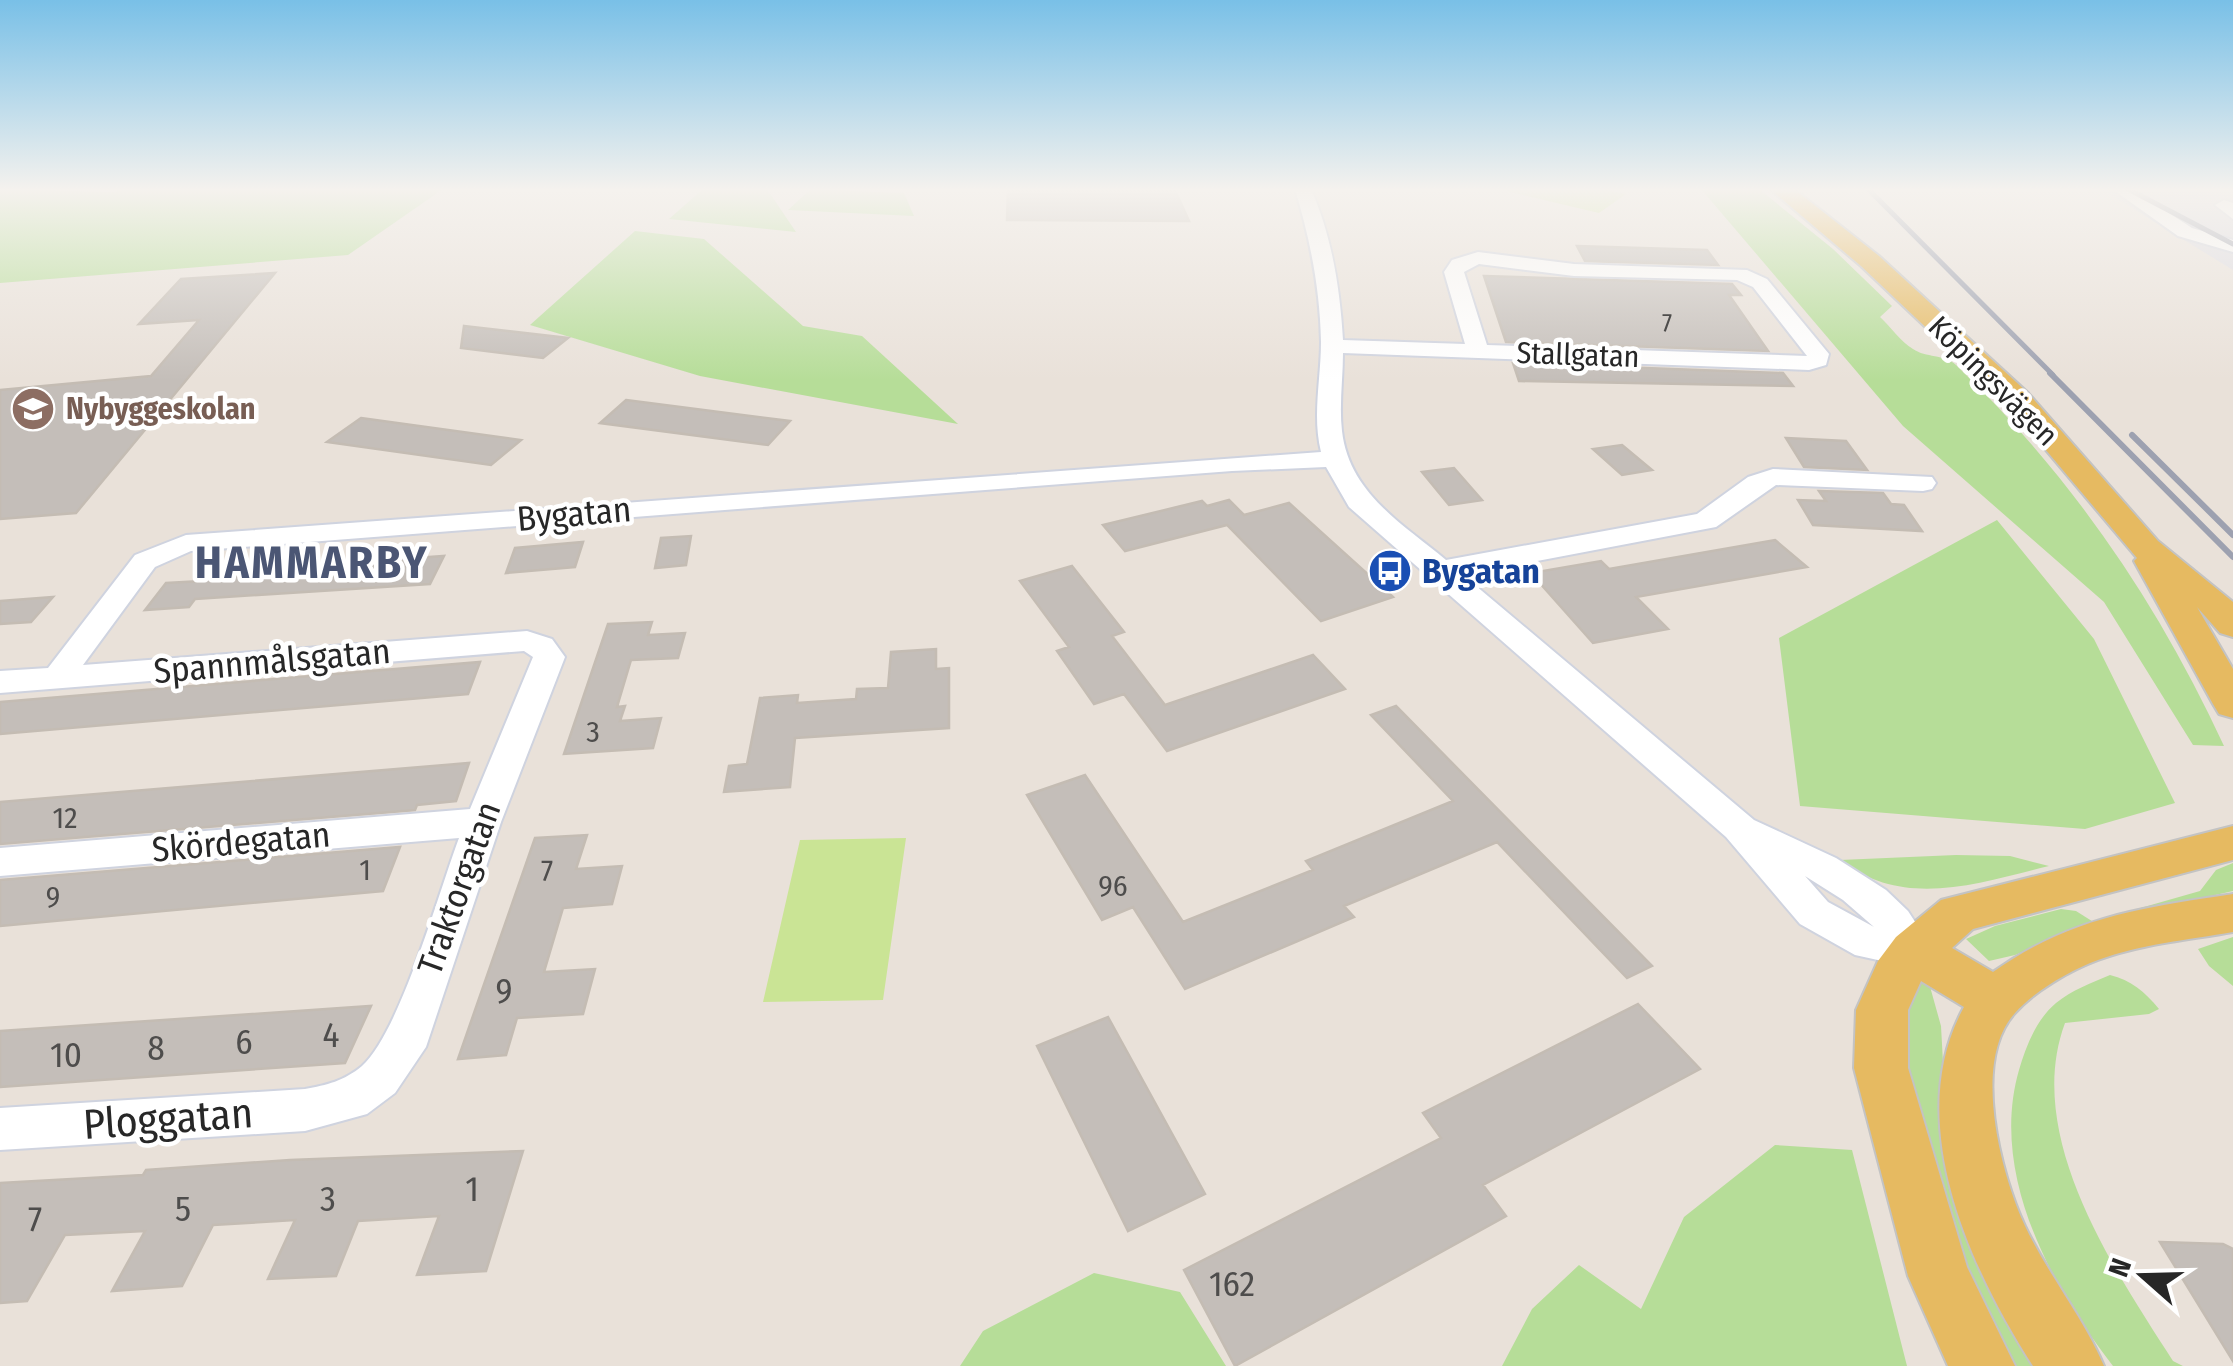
<svg xmlns="http://www.w3.org/2000/svg" width="2233" height="1366" viewBox="0 0 2233 1366" font-family="'Fira Sans Condensed',sans-serif">
  <rect width="100%" height="100%" fill="#e9e1d9"/>
  <path fill="#dbdae1" d="M2101,189H2233V270Z"/>
  <path fill="#b6dd98" d="M0,189L114,192L124,189H443L348,255L0,283Z
    M703,189H767L796,232L669,219Z
    M811,189L904,193L914,216L788,210Z
    M1701,189H1759L1833,249L1892,306L1880,317C1891,327 1901,342 1913,349C1926,358 1944,354 1956,365C2070,474 2158,603 2224,746L2193,745L2104,602L1903,426Z
    M635,231L704,239L803,326L862,336L958,424L700,376L530,325Z
    M1997,520L2094,639L2175,803L2085,829L1800,806L1779,638Z
    M1956,855L2010,856L2049,866C1977,883 1905,910 1840,860Z
    M2233,863V891L2140,912L2137,909L2200,891L2216,870Z
    M2061,909L2076,911L2095,923L2015,955L1989,961L1966,939L1995,926Z
    M2233,937V986L2209,966L2198,949Z
    M2110,975C2131,980 2145,992 2159,1009L2149,1014L2065,1023C2023,1136 2114,1269 2173,1361L2183,1366H2113C2051,1286 1989,1174 2019,1070C2026,1046 2036,1020 2056,1003C2072,990 2091,983 2110,975Z
    M1922,980L1929,983L1941,1026L1945,1099L2045,1366H2003L1952,1234L1905,1078L1908,1012Z
    M1775,1145L1852,1150L1907,1366H1502L1532,1309L1579,1265L1641,1309L1684,1217Z
    M1094,1273L1180,1292L1226,1366H960L983,1331Z"/>
  <path fill="#cae495" d="M1510,189H1601L1626,194L1599,213L1506,191Z
    M906,838L883,1000L763,1002L800,840Z"/>
  <path fill="#c4beb9" stroke="#c4bcb3" stroke-width="2.5" d="M1008,188H1174L1189,221L1007,220Z
    M1577,246L1707,250L1718,265L1585,261Z
    M275,273L76,513L0,519V390L151,376L199,320L139,324L181,279Z
    M1484,276L1732,284L1741,295H1729L1768,351L1506,342Z
    M464,326L568,338L543,358L461,348Z
    M1513,363L1783,373L1793,386L1519,381Z
    M626,400L790,421L768,445L600,423Z
    M361,418L521,440L491,465L327,442Z
    M1786,438L1846,441L1867,470L1804,467Z
    M1622,445L1652,470L1622,475L1593,449Z
    M1454,468L1482,500L1449,505L1422,472Z
    M1819,491L1883,493L1891,504L1904,505L1922,531L1813,525L1798,500L1826,501Z
    M1229,500L1244,515L1289,503L1393,597L1321,621L1227,525L1125,551L1103,525L1202,501L1207,506Z
    M691,536L686,565L655,568L661,538Z
    M1775,540L1807,567L1636,597L1668,629L1593,643L1531,573L1601,561L1609,569Z
    M583,542L575,567L506,573L515,548Z
    M444,556L430,584L195,599L189,607L145,610L166,583L202,581L208,573Z
    M1072,566L1124,632L1112,636L1165,705L1313,655L1345,689L1167,751L1124,694L1094,704L1057,651L1069,647L1020,581Z
    M53,597L31,622L0,624V601Z
    M652,622L648,635L685,633L678,658L631,660L617,707L625,706L620,721L661,718L653,748L564,754L608,624Z
    M936,649V669L949,668V728L795,738L790,787L724,792L729,766L747,764L760,698L798,695L797,703L856,699L857,689L888,688L891,652Z
    M480,662L468,694L0,734V702Z
    M1396,706L1652,966L1627,978L1497,842L1344,906L1354,917L1185,989L1133,907L1102,920L1027,795L1085,775L1183,922L1313,870L1306,861L1453,801L1371,715Z
    M469,763L456,801L417,805L415,810L0,844V802Z
    M587,835L576,869L622,866L612,904L563,908L544,972L595,969L583,1014L517,1018L506,1055L458,1059L535,838Z
    M400,847L383,891L0,926V880Z
    M1638,1004L1700,1069L1483,1185L1506,1216L1235,1366L1184,1270L1441,1138L1423,1113Z
    M371,1006L345,1063L0,1087V1031Z
    M1108,1017L1205,1194L1128,1231L1037,1046Z
    M523,1151L486,1271L417,1275L439,1216L358,1221L336,1276L268,1279L295,1220L213,1225L182,1286L112,1291L145,1231L65,1235L27,1301L0,1303V1183L143,1175L146,1170L290,1160Z
    M2160,1242L2223,1244L2233,1249V1361Z"/>
  <g fill="none" stroke-linecap="round" stroke-linejoin="round">
    <g stroke="#cfd3df" stroke-width="4">
      <path id="minor" d="M1295,189H1311C1332,237 1340,288 1343,340L1465,344L1444,272L1452,260L1478,252L1574,264L1747,270L1767,279L1829,354L1826,365L1809,370L1343,353C1343,379 1339,405 1342,431C1349,493 1403,524 1446,560L1697,514L1748,477L1773,469L1932,477L1936,483L1932,489L1923,491L1776,485L1716,527L1463,575L1754,820L1836,858L1886,890L1908,911L1934,951L1928,963L1914,968L1855,955L1800,924L1726,837L1349,507L1326,467L1232,471L191,551L155,567L83,665L527,631L552,639L565,657L501,822L426,1047L395,1093L367,1114L305,1131L0,1150V1108L305,1089C327,1085 344,1081 362,1066C400,1032 439,891 459,838L0,876V848L470,809L533,657L524,651L0,693V671L48,668L135,555L186,535L1321,452C1312,416 1321,378 1321,342C1320,288 1310,239 1295,189ZM1479,264L1574,276L1737,280L1753,287L1807,356L1487,345L1464,272ZM1805,876L1843,900L1874,927L1828,902Z
        M2112,189H2132L2192,228L2233,240V252L2178,236Z
        M2224,200L2233,203V219L2215,205Z"/>
    </g>
    <g stroke="#c3c3c3" stroke-width="4">
      <path id="major" d="M1770,189H1794L1879,256L2028,393L2158,541L2233,602V637L2220,633L2197,607L2233,669V718L2219,714L2213,704L2134,561L2137,558L2008,405L1861,266Z
        M2233,826V860L1973,929L1952,948L1993,972C2071,917 2141,908 2233,894V932C2188,940 2141,944 2098,960C2071,970 2034,991 2015,1013C1971,1061 2001,1175 2025,1226C2048,1275 2083,1317 2104,1366H2033C1969,1266 1902,1120 1964,1007L1921,981L1908,1010V1068L1967,1267L2015,1366H1948L1908,1276L1854,1068L1856,1010L1878,961L1896,937L1941,900Z"/>
    </g>
    <use href="#minor" fill="#fff" fill-rule="evenodd"/>
    <use href="#major" fill="#e6ba61" fill-rule="evenodd"/>
    <path stroke="#9da1b0" stroke-width="5" d="M1868,189L2053,375
      M2128,189L2233,244"/>
    <path stroke="#9da1b0" stroke-width="6" d="M2050,373L2233,557
      M2132,435L2233,535"/>
  </g>
  <linearGradient id="sky" x2="0" y2="1"><stop stop-color="#79c0e7"/><stop offset="0.5" stop-color="#f5f2ee"/><stop offset="1" stop-color="#f5f2ee" stop-opacity="0"/></linearGradient>
  <rect width="2233" height="380" fill="url(#sky)"/>
  <defs>
    <g id="school-disc" transform="scale(2.25)"><circle r="9.5" fill="#8d6e63" stroke="#fff"/><path d="M0-5L7-2L0 1L-7-2ZM-4 1L0 2.5L4 1V4Q0 6-4 4Z" fill="#fff"/></g>
    <g id="bus-disc" transform="scale(2.25)"><circle r="9.5" fill="#1a4fb4" stroke="#fff"/><path d="M-5-6H5V4H4V6H2V4H-2V6H-4V4H-5ZM-3.5-4V0h7V-4ZM-3.5 1.2v1.5H-2V1.2ZM2 1.2v1.5H3.5V1.2Z" fill="#fff"/></g>
  </defs>
  <g fill-rule="evenodd">
    <use href="#school-disc" x="33" y="409"/>
    <use href="#bus-disc" x="1390" y="571"/>
  </g>
  <g text-anchor="middle" dominant-baseline="central" stroke-width="9" stroke-linejoin="round" paint-order="stroke">
    <g font-size="25" fill="#4e4d4c">
      <text x="1667" y="324">7</text>
    </g>
    <g font-size="30" fill="#272727" stroke="#fff">
      <text transform="translate(1578 355) rotate(2)">Stallgatan</text>
      <text transform="translate(1993 381) rotate(45)">Köpingsvägen</text>
    </g>
    <g font-size="30" font-weight="bold" fill="#785e54" stroke="#fff" text-anchor="start">
      <text x="66" y="409">Nybyggeskolan</text>
    </g>
    <g font-size="30" fill="#4e4d4c">
      <text x="593" y="732">3</text>
      <text x="65" y="818">12</text>
      <text x="365" y="870">1</text>
      <text x="547" y="871">7</text>
      <text x="1113" y="886">96</text>
      <text x="53" y="897">9</text>
    </g>
    <g font-size="35" fill="#272727" stroke="#fff">
      <text transform="translate(574 514) rotate(-5)">Bygatan</text>
      <text transform="translate(272 661) rotate(-5)">Spannmålsgatan</text>
      <text transform="translate(241 842) rotate(-5)">Skördegatan</text>
      <text transform="translate(459 888) rotate(-70)">Traktorgatan</text>
    </g>
    <g font-size="35" font-weight="bold" fill="#164399" stroke="#fff" text-anchor="start">
      <text x="1422" y="571">Bygatan</text>
    </g>
    <g font-size="35" fill="#4e4d4c">
      <text x="504" y="991">9</text>
      <text x="331" y="1035">4</text>
      <text x="244" y="1042">6</text>
      <text x="156" y="1048">8</text>
      <text x="66" y="1055">10</text>
      <text x="472" y="1189">1</text>
      <text x="328" y="1199">3</text>
      <text x="183" y="1209">5</text>
      <text x="35" y="1219">7</text>
      <text x="1232" y="1284">162</text>
    </g>
    <g font-size="42" fill="#272727" stroke="#fff">
      <text transform="translate(168 1119) rotate(-4)">Ploggatan</text>
    </g>
    <g font-size="45" font-weight="bold" letter-spacing="2.5" fill="#4b5674" stroke="#fff">
      <text x="312" y="563">HAMMARBY</text>
    </g>
  </g>
  <g transform="translate(2143 1276) rotate(290)" stroke="#ffffff" stroke-width="8" paint-order="stroke">
  <path d="M0-8L18 38L0 25L-18 38Z" fill="#272727"/>
  <text y="-15" font-size="28" font-weight="bold" text-anchor="middle" fill="#272727">N</text>
  </g>
</svg>
